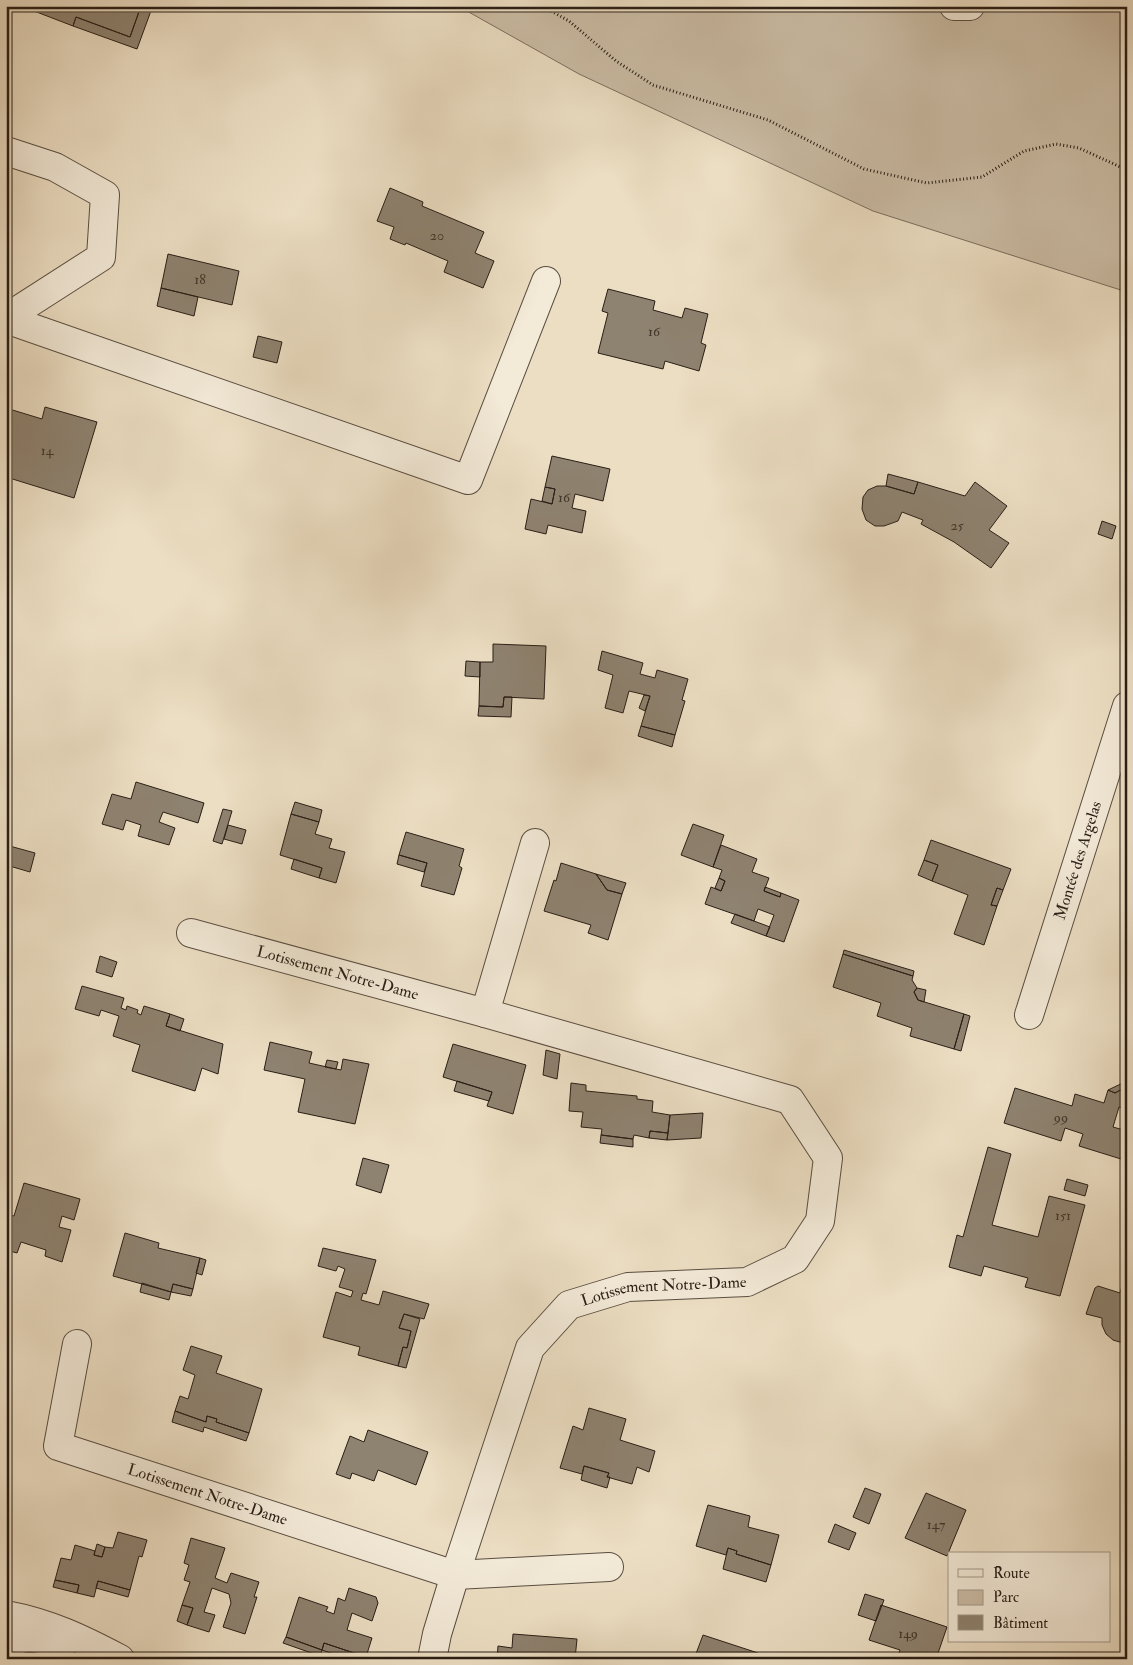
<svg xmlns="http://www.w3.org/2000/svg" width="1133" height="1665" viewBox="0 0 1133 1665" font-family="'IM FELL Double Pica',serif">
  <rect width="100%" height="100%" fill="#ecdec3"/>
  <filter id="stains"><feTurbulence type="fractalNoise" baseFrequency=".004" numOctaves="4"/><feColorMatrix values="0 0 0 0 .2 0 0 0 0 .09 0 0 0 0 .02 0 0 0 .5 -.17"/></filter>
  <radialGradient id="worn" r=".72"><stop offset=".6" stop-color="#630" stop-opacity="0"/><stop offset="1" stop-color="#630" stop-opacity=".3"/></radialGradient>
  <path fill="#cbbda6" stroke="#7a6e5e" d="M458,6H1127V292L873,211L579,74Z"/>
  <path fill="#8e8270" stroke="#291e16" d="M21,6H141L130,37L76,17L73,26Z
    M141,6L152,8L137,49L73,26L76,17L130,37Z
    M390,188L423,202L422,206L484,232L475,253L494,261L483,288L444,272L448,261L406,243L405,245L390,239L394,227L377,221Z
    M168,254L239,271L232,305L161,288Z
    M161,288L198,297L194,316L157,306Z
    M608,289L655,301L653,310L682,318L685,308L708,314L701,343L706,345L699,371L665,361L663,369L598,353L608,313L602,311Z
    M258,336L282,342L277,363L253,357Z
    M45,407L97,422L74,498L6,477V408L42,419Z
    M552,456L610,469L603,501L575,494L572,508L586,511L582,533L548,525L546,534L525,529L531,499L552,504L555,489L545,487Z
    M888,474L918,482L914,494L886,486Z
    M918,482L965,496L975,482L1007,506L989,530L1009,543L991,568L954,542L921,524L923,520L902,512L898,521L884,526H875L866,520L862,509L863,497L868,490L877,486H886L914,494Z
    M545,487L555,489L552,504L542,501Z
    M1102,521L1116,526L1112,539L1098,534Z
    M493,644L546,646L544,699L504,697L503,707L479,706L480,662H493Z
    M602,651L643,663L640,674L655,678L657,670L688,679L682,700L685,701L675,735L641,726L650,696L629,691L623,713L605,708L613,675L598,670Z
    M466,661L480,662V677L465,676Z
    M644,695L650,696L645,711L639,708Z
    M504,697H512L511,717L478,716L479,706L503,707Z
    M641,726L675,735L672,747L638,736Z
    M136,782L204,803L198,823L163,812L159,822L175,828L169,845L138,836L141,825L126,820L123,830L102,824L112,794L131,799Z
    M295,802L322,810L319,822L291,814Z
    M223,809L232,811L222,844L213,841Z
    M291,814L319,822L315,834L332,839L329,848L345,852L336,883L319,878L322,868L280,855Z
    M693,824L724,835L713,867L681,855Z
    M228,825L246,830L242,844L224,839Z
    M406,832L464,849L459,866L462,868L454,895L421,886L427,863L399,855Z
    M931,840L1011,869L1003,890L997,888L991,905L997,906L984,945L954,934L968,895L932,881L938,865L924,860Z
    M6,845L35,853L30,872L6,865Z
    M721,845L757,859L752,872L769,878L764,891L780,897L781,893L799,900L784,942L766,936L774,915L758,909L754,921L705,904L711,887L721,891L725,881L719,878L722,870L713,867Z
    M399,855L427,863L424,872L397,864Z
    M294,859L322,868L319,878L291,869Z
    M924,860L938,865L932,881L918,875Z
    M561,863L596,874L607,890L622,894L608,940L588,933L591,925L544,911L554,880L556,881Z
    M596,874L626,883L622,894L607,890Z
    M719,878L725,881L721,891L715,888Z
    M765,887L781,893L780,897L764,891Z
    M997,888L1003,890L997,906L991,905Z
    M735,914L770,927L766,936L731,923Z
    M844,950L914,971L913,976L843,954Z
    M843,954L913,976L912,980L917,988L914,992L918,1000L964,1014L954,1049L910,1036L912,1028L877,1016L881,1003L833,987Z
    M100,956L117,962L112,977L96,972Z
    M82,986L124,998L121,1008L126,1010L127,1006L138,1010L137,1013L141,1015L144,1006L170,1014L166,1026L223,1044L218,1074L202,1068L195,1091L132,1071L140,1045L113,1036L119,1016L101,1010L99,1016L75,1009Z
    M917,988L926,990L924,1002L918,1000L914,992Z
    M170,1014L184,1019L180,1031L166,1026Z
    M964,1014L970,1016L961,1051L954,1049Z
    M270,1042L312,1052L309,1063L336,1069L341,1070L343,1059L369,1064L355,1124L298,1112L305,1079L264,1070Z
    M453,1044L526,1065L513,1114L487,1106L492,1092L443,1077Z
    M546,1050L560,1054L557,1079L543,1075Z
    M327,1060L338,1062L336,1069L325,1067Z
    M457,1081L492,1092L489,1101L454,1091Z
    M1127,1081L1124,1088L1115,1093L1108,1090Z
    M1127,1082V1110L1119,1107L1113,1127L1127,1131V1140L1121,1159L1079,1146L1083,1134L1065,1128L1061,1141L1004,1123L1015,1088L1072,1106L1075,1094L1104,1103L1108,1090L1115,1093L1124,1088Z
    M571,1083L586,1085V1091L637,1096V1099L653,1101L652,1112L670,1115L668,1133L650,1131L649,1138L634,1135L633,1139L601,1135L602,1129L581,1127L583,1112L569,1111Z
    M703,1113L701,1138L667,1140L670,1115Z
    M650,1131L668,1133L667,1140L649,1138Z
    M601,1135L633,1139V1147L600,1143Z
    M1127,1140V1161L1121,1159Z
    M988,1147L1011,1154L992,1225L1038,1237L1049,1196L1085,1205L1060,1296L1025,1287L1028,1278L984,1266L981,1276L949,1267L957,1235L963,1237Z
    M363,1158L389,1165L381,1193L356,1185Z
    M1067,1179L1088,1185L1085,1196L1064,1190Z
    M24,1183L80,1199L74,1220L62,1216L59,1227L71,1230L62,1262L45,1256L46,1250L21,1242L17,1253L6,1250V1214L14,1216Z
    M125,1233L159,1243L158,1248L200,1258L193,1289L173,1284L171,1292L113,1276Z
    M323,1248L376,1260L366,1294L363,1293L361,1300L379,1305L383,1291L429,1304L424,1319L404,1314L399,1328L411,1331L407,1348L403,1347L398,1366L358,1355L360,1347L323,1337L336,1292L351,1297L353,1291L339,1287L345,1269L338,1266L336,1271L318,1266Z
    M200,1258L206,1260L202,1275L196,1273Z
    M1127,1267V1342L1123,1343L1113,1340L1106,1334L1102,1325V1318L1086,1314L1095,1288L1098,1286L1120,1293Z
    M142,1283L171,1292L169,1300L140,1292Z
    M173,1284L193,1289L191,1296L171,1292Z
    M404,1314L420,1319L406,1368L398,1366L403,1347L407,1348L411,1331L399,1328Z
    M6,1338L10,1340L6,1352Z
    M191,1346L222,1356L216,1373L262,1389L249,1433L216,1422L217,1419L207,1416L206,1422L175,1411L180,1396L188,1399L195,1375L183,1370Z
    M589,1408L626,1419L620,1440L655,1451L649,1472L637,1467L632,1484L607,1477L609,1473L584,1466L582,1474L560,1468L573,1426L583,1430Z
    M175,1411L206,1422L207,1416L217,1419L216,1422L249,1433L246,1441L204,1427L203,1432L172,1422Z
    M368,1430L428,1452L416,1485L378,1470L374,1481L352,1473L350,1479L336,1474L350,1436L364,1442Z
    M584,1466L609,1473L607,1477H610L607,1488L581,1480Z
    M865,1488L881,1494L869,1524L853,1517Z
    M926,1493L966,1510L947,1556L905,1538Z
    M708,1505L750,1516L748,1527L779,1535L771,1565L736,1554L737,1551L728,1548L726,1555L696,1546Z
    M835,1524L856,1533L849,1550L828,1542Z
    M118,1532L147,1540L142,1557L139,1556L130,1590L98,1581L94,1597L77,1593L79,1585L55,1580L61,1558L71,1560L75,1545L95,1551L94,1555L102,1557L105,1547L113,1548Z
    M191,1538L225,1548L215,1578L227,1583L231,1573L259,1582L254,1597H257L245,1634L223,1627L231,1603L229,1594L212,1588L204,1612L215,1615L209,1632L187,1625L193,1608L182,1605L190,1582L184,1580L189,1565L184,1563Z
    M97,1544L105,1547L102,1557L94,1555Z
    M728,1548L737,1551L736,1554L771,1565L766,1582L723,1569Z
    M55,1580L79,1585L77,1593L53,1587Z
    M98,1581L130,1590L128,1597L96,1588Z
    M349,1588L376,1597L378,1603L372,1621L352,1613L347,1630L372,1638L366,1657L324,1643L322,1650L286,1637L299,1597L328,1607L326,1611L334,1614L338,1598L345,1601Z
    M865,1594L884,1600L876,1621L858,1615Z
    M182,1605L193,1608L187,1625L177,1621Z
    M881,1605L947,1627L936,1659H897L900,1650L869,1640Z
    M513,1634L577,1639L575,1659H497L498,1646L512,1648Z
    M703,1635L758,1653L756,1659H694Z
    M286,1637L322,1650L320,1656L283,1643Z
    M324,1643L366,1657V1659H347L322,1650Z"/>
  <g fill="none" stroke-linecap="round" stroke-linejoin="round">
    <g stroke="#5a4e41" stroke-width="30">
      <g id="minor">
        <path d="M954,6H970"/>
        <path d="M6,151L55,167L105,195L101,257L6,318"/>
        <path d="M6,319L468,480L546,281"/>
        <path id="s1" d="M191,933L485,1013"/>
        <path id="s2" d="M1029,1015L1127,706"/>
        <path id="s3" d="M77,1344L58,1446L455,1575L609,1567"/>
        <path d="M6,1615C49,1623 82,1639 120,1659"/>
        <path d="M6,1650C19,1630 44,1639 62,1645"/>
        <path id="s4" d="M432,1659L437,1634L455,1575L530,1348L569,1305L628,1287L747,1282L795,1259L820,1221L828,1158L790,1100L485,1013L535,843"/>
      </g>
    </g>
    <path stroke="#291e16" stroke-width="3" stroke-dasharray="1 2.5" stroke-linecap="butt" d="M542,6L569,21L616,61L653,85L768,120L864,169L927,183L982,177L1024,151L1056,144L1079,148L1127,170"/>
    <use href="#minor" stroke="#f3ead8" stroke-width="28"/>
  </g>
  <g text-anchor="middle" dominant-baseline="central" stroke-width="4" stroke-linejoin="round" paint-order="stroke">
    <g font-size="14" fill="#42372c">
      <text x="437" y="235">20</text>
      <text x="200" y="279">18</text>
      <text x="654" y="331">16</text>
      <text x="47" y="450">14</text>
      <text x="564" y="497">16</text>
      <text x="957" y="525">25</text>
      <text x="1061" y="1117">99</text>
      <text x="1063" y="1215">151</text>
      <text x="936" y="1524">147</text>
      <text x="908" y="1633">149</text>
    </g>
    <g font-size="16" fill="#291e16" stroke="#f3ead8">
      <text stroke="none"><textPath href="#s2" startOffset="162">Montée des Argelas</textPath></text>
      <text stroke="none"><textPath href="#s1" startOffset="152">Lotissement Notre-Dame</textPath></text>
      <text stroke="none"><textPath href="#s4" startOffset="481">Lotissement Notre-Dame</textPath></text>
      <text stroke="none"><textPath href="#s3" startOffset="261">Lotissement Notre-Dame</textPath></text>
    </g>
  </g>
  <rect width="1133" height="1665" fill="none" stroke="#ecdec3" stroke-width="25"/>
  <rect x="8" y="8" width="1118" height="1650" fill="none" stroke="#291e16" stroke-width="2.5"/>
  <rect x="12" y="12" width="1108" height="1640" fill="none" stroke="#291e16"/>
  <rect x="948" y="1552" width="162" height="90" fill="#f3ead8" stroke="#a2988a"/>
  <rect x="958" y="1569" width="25" height="8" fill="#f3ead8" stroke="#a2988a"/>
  <text x="993" y="1578" font-size="15" fill="#291e16">Route</text>
  <rect x="958" y="1590" width="25" height="15" fill="#cbbda6" stroke="#a2988a"/>
  <text x="993" y="1602" font-size="15" fill="#291e16">Parc</text>
  <rect x="958" y="1615" width="25" height="15" fill="#8e8270" stroke="#a2988a"/>
  <text x="993" y="1628" font-size="15" fill="#291e16">Bâtiment</text>
  <rect width="100%" height="100%" filter="url(#stains)"/>
  <rect width="100%" height="100%" fill="url(#worn)"/>
</svg>
